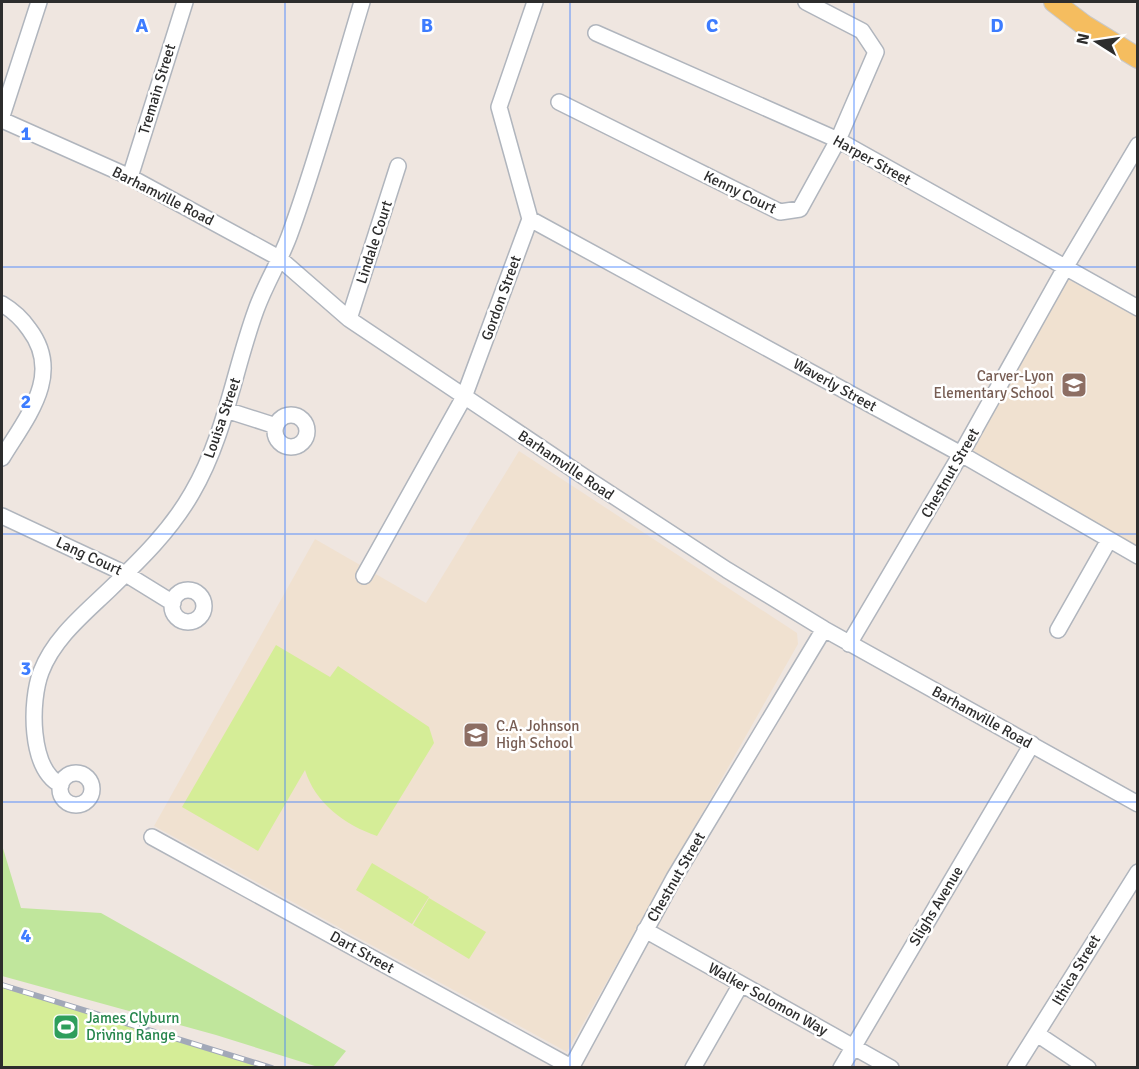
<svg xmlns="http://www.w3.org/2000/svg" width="1139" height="1069" viewBox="0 0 1139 1069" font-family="Signika,sans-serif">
  <rect width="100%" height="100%" fill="#efe6e0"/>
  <path fill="#f0e1d0" d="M1068,279L1137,317V548L972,452Z
    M519,451L797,633L798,644L567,1052L154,826L315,539L426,603Z"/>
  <path fill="#c0e69c" d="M2,845L21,908L101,913L346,1051L333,1067H318L216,1035L2,976Z"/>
  <path fill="#d5ed97" d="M276,645L330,677L338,666L429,727L434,743L377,836C345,825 315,803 305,770L258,851L182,807Z
    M372,863L429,897L412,924L356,890Z
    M429,898L486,932L469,959L413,925Z
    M2,987L261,1067H2Z"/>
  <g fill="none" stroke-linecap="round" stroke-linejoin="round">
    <g stroke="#b0b5bd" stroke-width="18">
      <path id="minor" d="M596,33L838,140L1138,308
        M559,102L780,212L800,209L838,140L876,52L862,31L806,2
        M2,116L39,2
        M2,120L130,177L279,258L349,319L586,478L727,570L824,629L1138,804
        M130,177L185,2
        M530,219L961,454L1138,556
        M2,304C12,310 22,319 29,329C64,375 26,418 2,458
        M349,319L398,166
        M226,410L276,426
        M275 431a16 16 0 1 1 32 0a16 16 0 1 1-32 0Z
        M2,516L126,574L173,603
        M364,576L464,397L530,219L499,107L535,2
        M172 606a16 16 0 1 1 32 0a16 16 0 1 1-32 0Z
        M1058,630L1109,540
        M849,644L961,454L1065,268L1138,145
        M60 789a16 16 0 1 1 32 0a16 16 0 1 1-32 0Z
        M61,785C29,769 30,701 41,672C54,638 84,614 110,589C140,560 171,530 192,493C225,437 234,370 256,310C266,282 282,258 291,231C318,156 339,78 362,2
        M152,837L571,1067
        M645,930L891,1068
        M1037,1034L1088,1068
        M571,1068L674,878L824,629
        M693,1068L741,984
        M841,1068L1032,744
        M1015,1068L1138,872"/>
    </g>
    <g stroke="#c8c8c8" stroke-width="22">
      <path id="major" d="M1054,2L1084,25L1138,58"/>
    </g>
    <use href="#minor" stroke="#fff" stroke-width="15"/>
    <use href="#major" stroke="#f5bd5f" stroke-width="20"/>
    <g stroke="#a2a8b8" stroke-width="6">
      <path id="rail" d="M2,985L272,1068"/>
    </g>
    <use href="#rail" stroke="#fff" stroke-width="4" stroke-dasharray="11" stroke-linecap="butt"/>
  </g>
  <path fill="none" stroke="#3d7cff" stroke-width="1.5" stroke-opacity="0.55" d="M285,2V1068M570,2V1068M854,2V1068M2,267H1138M2,534H1138M2,802H1138"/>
  <defs>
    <g id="school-square" transform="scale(1.35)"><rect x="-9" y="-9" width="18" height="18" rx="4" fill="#8d6e63" stroke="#fff"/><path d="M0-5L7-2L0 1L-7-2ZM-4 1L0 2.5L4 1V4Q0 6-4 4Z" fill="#fff"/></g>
    <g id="stadium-square" transform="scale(1.35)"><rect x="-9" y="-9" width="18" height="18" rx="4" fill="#2e9e5b" stroke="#fff"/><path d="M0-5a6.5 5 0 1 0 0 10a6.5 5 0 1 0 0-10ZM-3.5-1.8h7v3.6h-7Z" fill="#fff"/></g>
  </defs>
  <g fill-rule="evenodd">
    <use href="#school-square" x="1074" y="385"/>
    <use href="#school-square" x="476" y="735"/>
    <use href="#stadium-square" x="66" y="1027"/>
  </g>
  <g text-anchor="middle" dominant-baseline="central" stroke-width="5" stroke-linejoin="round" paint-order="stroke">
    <g font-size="15" fill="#2d2d2d" stroke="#fff">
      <text transform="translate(157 89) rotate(-73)">Tremain Street</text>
      <text transform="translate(872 160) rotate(29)">Harper Street</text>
      <text transform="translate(740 192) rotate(26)">Kenny Court</text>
      <text transform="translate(163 196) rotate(27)">Barhamville Road</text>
      <text transform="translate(374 242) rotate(-72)">Lindale Court</text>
      <text transform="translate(501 298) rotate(-70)">Gordon Street</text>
      <text transform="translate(835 385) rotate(29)">Waverly Street</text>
      <text transform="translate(222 418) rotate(-71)">Louisa Street</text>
      <text transform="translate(566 465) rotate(34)">Barhamville Road</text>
      <text transform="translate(950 473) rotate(-60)">Chestnut Street</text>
      <text transform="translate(89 556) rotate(25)">Lang Court</text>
      <text transform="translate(982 717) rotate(29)">Barhamville Road</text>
      <text transform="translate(676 877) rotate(-60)">Chestnut Street</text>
      <text transform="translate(936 906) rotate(-59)">Slighs Avenue</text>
      <text transform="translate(362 952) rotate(29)">Dart Street</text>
      <text transform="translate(1076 970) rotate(-59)">Ithica Street</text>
      <text transform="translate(768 999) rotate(29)">Walker Solomon Way</text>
    </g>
    <g font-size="15" fill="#785e54" stroke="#fff" text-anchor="end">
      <text x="1054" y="376">Carver-Lyon<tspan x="1054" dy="17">Elementary School</tspan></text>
      <text x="496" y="726" text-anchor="start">C.A. Johnson<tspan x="496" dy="17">High School</tspan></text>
    </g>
    <g font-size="15" fill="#27864d" stroke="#fff" text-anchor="start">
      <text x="86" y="1018">James Clyburn<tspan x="86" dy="17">Driving Range</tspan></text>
    </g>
  </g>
  <g font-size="20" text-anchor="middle" font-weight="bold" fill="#3d7cff" stroke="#fff" stroke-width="5" stroke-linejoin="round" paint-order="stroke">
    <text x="142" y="32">A</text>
    <text x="427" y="32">B</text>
    <text x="712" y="32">C</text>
    <text x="997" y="32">D</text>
    <text x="26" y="140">1</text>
    <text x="26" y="408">2</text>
    <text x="26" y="675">3</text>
    <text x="26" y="942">4</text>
  </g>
  <rect width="1139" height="1069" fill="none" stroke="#2d2d2d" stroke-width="6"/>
  <g transform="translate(1097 42) rotate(282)" stroke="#ffffff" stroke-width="4.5" paint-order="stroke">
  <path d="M0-4.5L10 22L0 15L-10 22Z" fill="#2d2d2d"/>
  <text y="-9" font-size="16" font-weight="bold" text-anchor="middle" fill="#2d2d2d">N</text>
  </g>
</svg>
